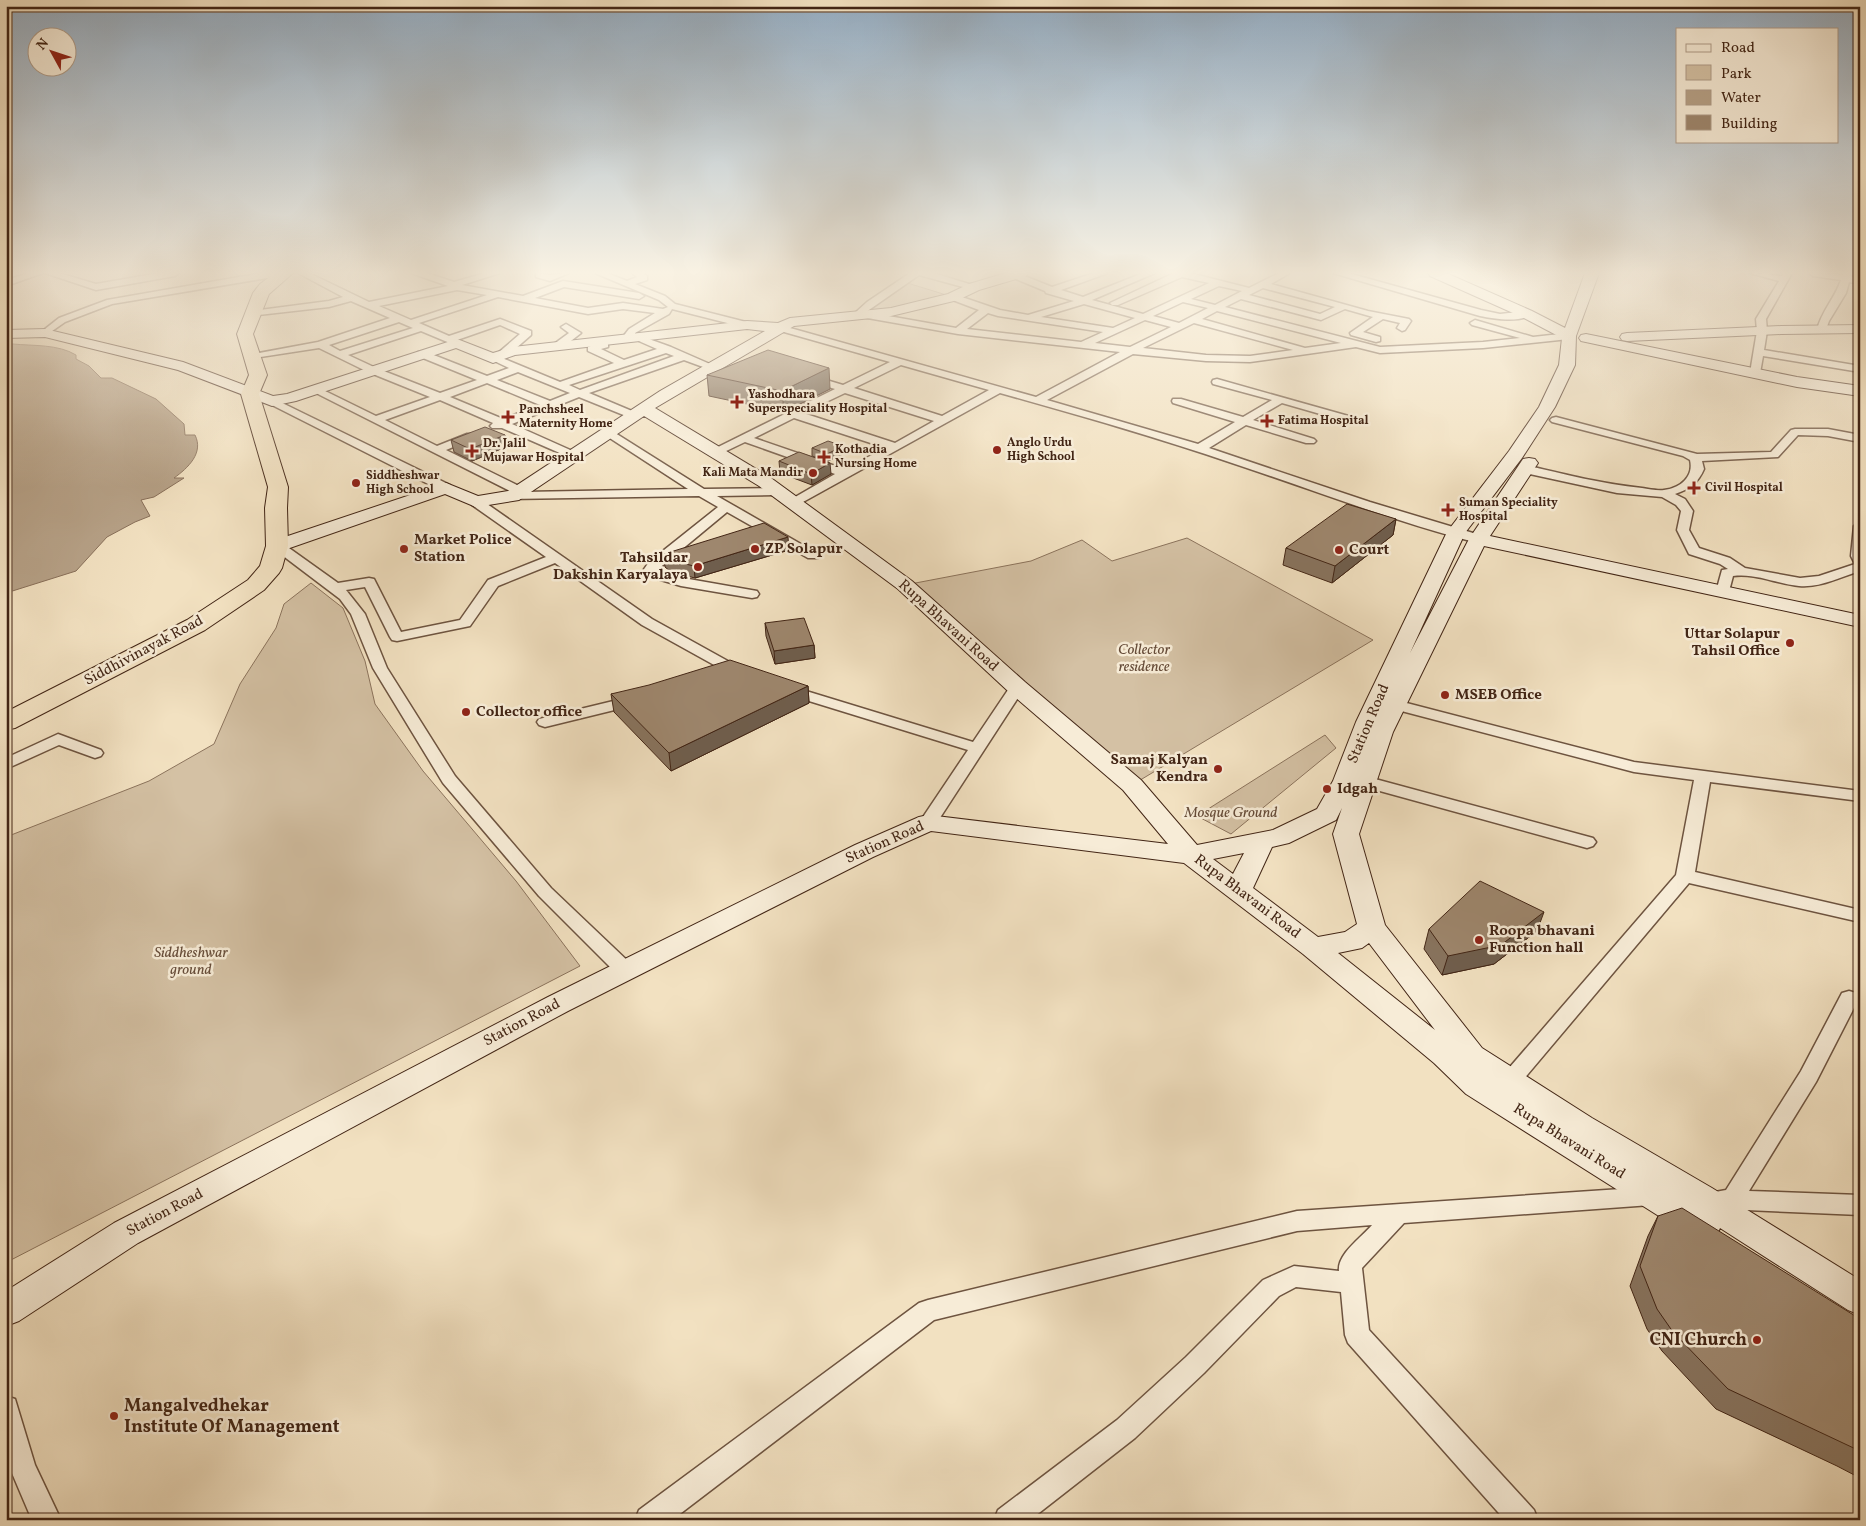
<svg xmlns="http://www.w3.org/2000/svg" width="1866" height="1526" viewBox="0 0 1866 1526" font-family="Vollkorn,serif">
  <rect width="100%" height="100%" fill="#f2e1c1"/>
  <filter id="stains"><feTurbulence type="fractalNoise" baseFrequency=".004" numOctaves="4"/><feColorMatrix values="0 0 0 0 .2 0 0 0 0 .09 0 0 0 0 .02 0 0 0 .5 -.17"/></filter>
  <radialGradient id="worn" r=".72"><stop offset=".6" stop-color="#630" stop-opacity="0"/><stop offset="1" stop-color="#630" stop-opacity=".3"/></radialGradient>
  <path fill="#d4c1a4" stroke="#8b735c" d="M904,282L953,297L859,314Z
    M1187,538L1373,640L1132,785L905,585L1031,561L1082,540L1112,561Z
    M311,583L343,608L365,661L375,704L423,771L516,881L580,966L7,1262L6,837L149,781L214,744L240,684L276,628L284,604Z
    M1325,735L1336,748L1231,834L1197,816Z"/>
  <path fill="#b6a187" stroke="#886f59" d="M13,344C33,346 58,344 76,355V359L89,366L101,378H112L156,399L184,424L185,435H195C204,453 188,468 174,478H184L154,497L141,500L150,516L135,522L107,537L76,571L6,593V346Z"/>
  <g fill="none" stroke-linecap="round" stroke-linejoin="round">
    <g stroke="#6e5440" stroke-width="3">
      <path id="street" d="M29,273H43L6,286V280Z
        M45,273H59L96,284L159,273H179L175,276L96,290Z
        M262,273H283L279,276L112,304L65,322L45,336L40,333L59,318L107,300Z
        M298,273H309L369,302L448,286L411,273H427L454,282L485,273H500L462,285L523,296L563,281L639,293L644,296L639,299L564,287L535,298L588,308L623,303L663,309L668,307L659,300L595,273H607L627,281L637,277L632,273H643L647,276V280L635,284L665,296L675,304L750,323L752,325L747,328L672,309L669,314L635,333V334L671,347L719,368L714,371L684,360L589,393L639,414L641,416L639,418H631L579,397L512,424L577,453L579,455L577,457H569L502,428H492L490,426L493,423L440,400L385,420L437,446L467,434H475L477,436L475,438L446,450L523,488L524,492L688,489L602,433L604,431H612L704,489L781,488L783,491L781,494L777,495L717,496L820,555L818,558H808L727,512L657,570L683,578L757,591L759,594L757,597L752,598L681,586L644,575L642,572L649,562L718,507L699,496L509,499L507,496L512,492L310,390L315,387L319,388L376,416L430,397L368,372L319,348L248,359L247,357L248,355L318,342L390,318L351,301L329,307L250,316V312L253,311L329,301L343,297ZM457,290L487,295L411,320L379,306ZM498,297L588,314L623,309L655,313L629,329L622,338L627,341L632,338L657,349L624,360L601,349L608,347V343L601,339H593L592,341L596,344L588,347V351L614,363L560,382L502,358L506,357L531,335V331L500,319L449,336L419,323ZM399,322L413,328L340,351L329,345ZM500,325L520,334L498,353V356L493,355L488,358L509,368L487,376L426,352H418V356L477,380L440,393L376,368L348,355L421,331L457,346L462,343L457,340ZM666,353L674,356L580,390L569,385ZM518,372L570,393L550,401L497,380ZM487,383L540,405L503,419L450,397Z
        M536,273L550,275L569,273L550,281L536,277Z
        M910,273H933L979,287L974,290L919,275L866,312L956,328L979,310L950,299L948,297L953,294L1000,310L1028,315L1074,301L1046,293L1045,291L1011,277V273H1017L1052,287L1094,273H1108L1061,290L1083,297L1143,273H1155L1092,300L1143,314L1209,283L1182,277L1118,305H1112L1110,303L1174,273H1190L1249,288L1279,273H1290L1271,284L1368,311L1409,319L1411,321L1405,330L1402,331L1397,328L1400,323L1383,319L1363,332L1380,337V341L1376,342L1351,335L1350,333L1373,317L1345,309L1321,320L1241,299L1225,307L1380,347L1483,342L1520,338L1472,325L1470,323L1475,320L1533,337L1569,333L1574,336L1569,339L1483,348L1380,353L1356,347L1250,362L1206,361L1133,354L1047,400L1198,444L1235,422L1173,403L1172,401L1173,399H1181L1243,417L1272,400L1213,384L1212,382L1213,380L1217,379L1352,417L1354,419L1352,421L1348,422L1282,403L1253,420L1314,439L1316,441L1314,443H1306L1246,425L1209,448L1370,502L1483,536L1484,539L1483,542L1478,543C1395,522 1314,490 1232,463C1156,437 1078,415 1000,393L794,507L790,506L788,503L790,500L835,474L745,442L720,454H712L710,452L712,450L835,389L805,380L804,378L805,376H813L843,385L890,362L777,330V326H783L1036,397L1120,352L958,334L856,316V312L867,302ZM1219,286L1242,291L1215,305L1191,299ZM1263,288L1335,307L1320,314L1249,295ZM1183,302L1208,308L1179,323L1153,316ZM1084,304L1135,318L1113,328L1041,317ZM1217,311L1341,343L1305,348L1202,319ZM988,313L998,316L1103,332L1081,342L967,329ZM1145,320L1171,327L1130,347L1095,343ZM1194,323L1293,350L1250,356L1206,355L1143,348ZM901,365L989,390L942,416L854,388ZM845,393L934,421L895,443L803,413ZM794,418L886,448L844,469L754,438Z
        M1333,273H1348L1481,310L1500,314L1527,311L1532,314C1521,323 1494,319 1480,316Z
        M1750,273L1782,276L1783,273H1792L1766,319L1767,331L1764,350L1860,366V372L1763,356L1760,373L1759,375H1751L1750,373L1757,331L1756,319L1779,281Z
        M1809,273L1843,275V273H1852L1851,277L1860,278V284L1849,282L1846,293L1829,321L1825,332H1819L1817,330C1821,312 1835,298 1841,280L1813,276Z
        M566,324L581,333L562,348H554V344L569,333L561,327Z
        M272,398L450,485L452,488L450,491H442L268,403L267,401L268,399Z
        M1556,417L1697,454L1771,452L1791,430L1795,429H1828L1860,435V442L1828,436L1798,435L1778,457L1702,461L1704,469C1698,483 1690,489 1675,494L1685,499L1693,511L1689,530L1699,548L1730,558L1745,568L1800,578L1819,576L1855,564L1851,556L1854,526L1860,522V571C1840,577 1820,588 1799,586C1777,584 1756,573 1733,576L1728,595H1718L1716,592L1722,570L1728,569L1720,564L1689,554L1677,530L1681,511L1676,505L1662,497L1617,493L1525,473L1519,469L1525,465C1564,474 1602,484 1642,488C1649,489 1658,491 1664,490C1681,488 1694,476 1690,460L1683,456L1552,422L1550,420L1552,418Z
        M476,498L480,499L652,619L744,670L746,673L744,676H734L642,625L555,563L498,586L470,626L397,641L392,640L390,637L365,587L346,590L365,614L387,668L455,776L551,888L632,965L635,970L632,975L625,977L618,975L539,896L443,783L373,668L351,614L340,599L270,546L272,543H282L338,583L369,578L374,579L401,632L460,620L488,580L546,557L472,505L470,502Z
        M1017,682L1022,684L1025,687L934,827L928,828L922,827L919,823L968,750L783,693L780,690L783,687H793L973,742L1012,684Z
        M634,696L639,698L642,701L639,704L545,727L539,725L537,722L539,719Z
        M1395,700L1634,762L1860,791V801L1710,782L1695,872L1860,910V922L1689,883L1517,1087L1510,1089L1503,1087L1500,1081L1503,1075L1676,875L1694,780L1634,772L1390,708L1387,705L1390,702Z
        M58,734L101,750L103,753L101,756L95,758L59,745L6,769V758Z
        M1364,776L1593,838L1596,842L1593,846L1587,848L1358,785L1356,781L1358,777Z
        M1849,991L1856,993L1859,998L1816,1082L1749,1191L1860,1195V1215L1723,1209L1715,1206L1712,1199L1715,1192L1726,1190L1801,1071L1842,993Z
        M1651,1187L1659,1189L1662,1196L1659,1203L1651,1205L1404,1223L1362,1268L1369,1330L1534,1510L1538,1520H1505L1348,1343L1345,1335L1341,1292L1296,1287L1279,1296L1204,1373L1135,1438L1030,1520H994L998,1510L1117,1420L1186,1357L1263,1280L1294,1266L1339,1271C1337,1254 1362,1237 1372,1225L1297,1231L934,1320L672,1520H635L639,1510L919,1303L928,1300L1297,1211Z
        M6,1396L15,1399L35,1465L61,1520H32L6,1459Z"/>
    </g>
    <g stroke="#422515" stroke-width="2">
      <path id="secondary" d="M1006,273H1028L1026,276L979,290L958,300L891,316L794,326L655,408L771,478L912,581L1025,682L1141,780L1197,845L1273,830L1317,809L1333,781L1356,722L1447,532L1509,451L1539,407L1559,365L1562,338L1522,317L1430,276L1428,273H1446L1532,311L1565,328L1585,273H1599L1576,336L1575,365L1555,407L1522,458L1465,533L1410,653L1469,539L1523,459L1529,458L1535,459L1538,463L1490,536L1860,615V627L1484,546L1393,732L1359,834L1385,925L1482,1048L1592,1118L1712,1188L1860,1280V1315L1848,1310L1720,1228L1716,1237L1704,1241L1692,1237L1466,1094L1434,1063L1303,954L1184,863L931,831L873,857L568,1011L138,1243L19,1321L6,1326V1291L114,1223L548,997L855,845L919,817L928,815L1168,844L1123,790L1009,692L898,589L759,486L644,416L519,500L476,507L445,494L284,550L277,552L270,550L267,546L270,542L446,483L478,496L508,491L660,391L765,331L747,329L515,355L493,363L456,348L296,401L272,406L178,370L45,337L6,338V330L45,329L183,362L273,396L287,394L457,339L493,353L513,347L747,321L778,323L790,318L891,308L948,294L969,284ZM1342,808L1333,834L1357,924L1345,932L1318,937L1253,888L1272,847L1289,843L1336,820ZM1244,853L1233,874L1213,859ZM1369,943L1435,1030L1338,953L1362,948Z
        M1860,325V333L1781,334L1627,341L1622,340L1620,337L1622,334L1627,333L1781,326Z
        M1586,334L1797,377L1860,386V396L1797,387L1581,341L1579,338L1581,335Z"/>
    </g>
    <g stroke="#422515" stroke-width="2">
      <path id="highway" d="M275,273H293L269,294L253,334L267,375L259,394L288,487L287,508L288,546L282,568L279,573L264,590L205,630L15,728L6,730V712L187,620L248,580L260,566L266,546L265,508L268,487L241,394L249,375L237,334L253,293L260,284Z"/>
    </g>
    <use href="#street" fill="#f7ecd7" fill-rule="evenodd"/>
    <use href="#secondary" fill="#f7ecd7" fill-rule="evenodd"/>
    <use href="#highway" fill="#f2e1c1" fill-rule="evenodd"/>
  </g>
  <path fill="#88745f" stroke="#422515" d="M707,375L830,389L784,412L709,396Z
    M505,435L508,446L472,461L454,452L451,440Z
    M843,446V454L828,461L812,456V448Z
    M779,461L831,474L812,485L780,473Z
    M1396,519L1393,535L1332,583L1283,565L1286,548Z
    M789,550L695,578L671,572L665,567L664,554Z
    M765,623L814,645L815,658L775,664L766,636Z
    M808,686L809,703L671,771L614,712L611,694Z
    M1429,929L1537,931L1494,964L1442,975L1424,949Z
    M1658,1216L1860,1319V1478L1837,1466L1716,1409L1662,1351L1647,1329L1630,1286L1648,1236Z"/>
  <path fill="#6f5e4d" stroke="#422515" d="M829,368L830,389L784,412L782,391Z
    M505,435L508,446L472,461L470,449Z
    M843,446V454L828,461L827,454Z
    M830,463L831,474L812,485L811,474Z
    M1396,519L1393,535L1332,583L1335,566Z
    M788,537L789,550L695,578L694,566Z
    M814,645L815,658L775,664L774,651Z
    M808,686L809,703L671,771L669,753Z
    M1544,912L1537,931L1494,964L1442,975L1448,956Z"/>
  <path fill="#9e876e" stroke="#422515" d="M768,350L829,368L782,391L707,375Z
    M485,427L505,435L470,449L451,440Z
    M828,441L843,446L827,454L812,448Z
    M799,452L830,463L811,474L779,461Z
    M1347,504L1396,519L1335,566L1286,548Z
    M764,523L788,537L694,566L669,560L664,554Z
    M804,618L814,645L774,651L765,623Z
    M730,660L808,686L669,753L611,694L649,685Z
    M1480,881L1544,912L1501,945L1448,956L1429,929Z
    M1682,1208L1860,1319V1451L1728,1389L1673,1332L1657,1309L1640,1266L1658,1216Z"/>
  <linearGradient id="sky" x2="0" y2="1"><stop stop-color="#94acc1"/><stop offset="0.56" stop-color="#f9f2e3"/><stop offset="1" stop-color="#f9f2e3" stop-opacity="0"/></linearGradient>
  <rect width="1866" height="487" fill="url(#sky)"/>
  <g fill="#8f2418" stroke="#f7ecd7" stroke-width="2">
    <path d="M734.5 394.5h5v5h5v5h-5v5h-5v-5h-5v-5h5z"/>
    <path d="M505.5 409.5h5v5h5v5h-5v5h-5v-5h-5v-5h5z"/>
    <path d="M1264.5 413.5h5v5h5v5h-5v5h-5v-5h-5v-5h5z"/>
    <circle cx="997" cy="450" r="5"/>
    <path d="M469.5 443.5h5v5h5v5h-5v5h-5v-5h-5v-5h5z"/>
    <path d="M821.5 449.5h5v5h5v5h-5v5h-5v-5h-5v-5h5z"/>
    <circle cx="813" cy="473" r="5"/>
    <circle cx="356" cy="483" r="5"/>
    <path d="M1691.5 480.5h5v5h5v5h-5v5h-5v-5h-5v-5h5z"/>
    <path d="M1445.5 502.5h5v5h5v5h-5v5h-5v-5h-5v-5h5z"/>
    <circle cx="404" cy="549" r="5"/>
    <circle cx="755" cy="549" r="5"/>
    <circle cx="1339" cy="550" r="5"/>
    <circle cx="698" cy="567" r="5"/>
    <circle cx="1790" cy="643" r="5"/>
    <circle cx="1445" cy="695" r="5"/>
    <circle cx="466" cy="712" r="5"/>
    <circle cx="1218" cy="769" r="5"/>
    <circle cx="1327" cy="789" r="5"/>
    <circle cx="1479" cy="940" r="5"/>
    <circle cx="1757" cy="1340" r="5"/>
    <circle cx="114" cy="1416" r="5"/>
  </g>
  <g text-anchor="middle" dominant-baseline="central" stroke-width="5" stroke-linejoin="round" paint-order="stroke">
    <g font-size="12" font-weight="bold" fill="#422515" stroke="#f7ecd7" text-anchor="start">
      <text x="748" y="395">Yashodhara<tspan x="748" dy="14">Superspeciality Hospital</tspan></text>
      <text x="519" y="410">Panchsheel<tspan x="519" dy="14">Maternity Home</tspan></text>
      <text x="1278" y="421">Fatima Hospital</text>
      <text x="1007" y="443">Anglo Urdu<tspan x="1007" dy="14">High School</tspan></text>
      <text x="483" y="444">Dr. Jalil<tspan x="483" dy="14">Mujawar Hospital</tspan></text>
      <text x="835" y="450">Kothadia<tspan x="835" dy="14">Nursing Home</tspan></text>
      <text x="803" y="473" text-anchor="end">Kali Mata Mandir</text>
      <text x="366" y="476">Siddheshwar<tspan x="366" dy="14">High School</tspan></text>
      <text x="1705" y="488">Civil Hospital</text>
      <text x="1459" y="503">Suman Speciality<tspan x="1459" dy="14">Hospital</tspan></text>
    </g>
    <g font-size="15" font-weight="bold" fill="#422515" stroke="#f7ecd7" text-anchor="start">
      <text x="414" y="540">Market Police<tspan x="414" dy="17">Station</tspan></text>
      <text x="765" y="549">ZP Solapur</text>
      <text x="1349" y="550">Court</text>
      <text x="688" y="558" text-anchor="end">Tahsildar<tspan x="688" dy="17">Dakshin Karyalaya</tspan></text>
      <text x="1780" y="634" text-anchor="end">Uttar Solapur<tspan x="1780" dy="17">Tahsil Office</tspan></text>
      <text x="1455" y="695">MSEB Office</text>
      <text x="476" y="712">Collector office</text>
      <text x="1208" y="760" text-anchor="end">Samaj Kalyan<tspan x="1208" dy="17">Kendra</tspan></text>
      <text x="1337" y="789">Idgah</text>
      <text x="1489" y="931">Roopa bhavani<tspan x="1489" dy="17">Function hall</tspan></text>
    </g>
    <g font-size="15" fill="#422515" stroke="#f7ecd7">
      <text transform="translate(948 626) rotate(42)">Rupa Bhavani Road</text>
      <text transform="translate(144 651) rotate(-28)">Siddhivinayak Road</text>
      <text transform="translate(1369 724) rotate(-67)">Station Road</text>
      <text transform="translate(885 843) rotate(-24)">Station Road</text>
      <text transform="translate(1247 897) rotate(37)">Rupa Bhavani Road</text>
      <text transform="translate(522 1023) rotate(-28)">Station Road</text>
      <text transform="translate(1569 1142) rotate(32)">Rupa Bhavani Road</text>
      <text transform="translate(165 1213) rotate(-28)">Station Road</text>
    </g>
    <g font-size="15" font-style="italic" fill="#664c39" stroke="#f7ecd7">
      <text x="1144" y="650">Collector<tspan x="1144" dy="17">residence</tspan></text>
      <text x="1231" y="813">Mosque Ground</text>
      <text x="191" y="953">Siddheshwar<tspan x="191" dy="17">ground</tspan></text>
    </g>
    <g font-size="18" font-weight="bold" fill="#422515" stroke="#f7ecd7" text-anchor="end">
      <text x="1747" y="1340">CNI Church</text>
      <text x="124" y="1406" text-anchor="start">Mangalvedhekar<tspan x="124" dy="21">Institute Of Management</tspan></text>
    </g>
  </g>
  <rect width="1866" height="1526" fill="none" stroke="#f2e1c1" stroke-width="25"/>
  <rect x="8" y="8" width="1851" height="1511" fill="none" stroke="#422515" stroke-width="2.5"/>
  <rect x="12" y="12" width="1841" height="1501" fill="none" stroke="#422515"/>
  <rect x="1676" y="28" width="162" height="115" fill="#f7ecd7" stroke="#af9c89"/>
  <rect x="1686" y="44" width="25" height="8" fill="#f7ecd7" stroke="#af9c89"/>
  <text x="1721" y="52" font-size="15" fill="#422515">Road</text>
  <rect x="1686" y="65" width="25" height="15" fill="#d4c1a4" stroke="#af9c89"/>
  <text x="1721" y="78" font-size="15" fill="#422515">Park</text>
  <rect x="1686" y="90" width="25" height="15" fill="#b6a187" stroke="#af9c89"/>
  <text x="1721" y="102" font-size="15" fill="#422515">Water</text>
  <rect x="1686" y="115" width="25" height="15" fill="#9e876e" stroke="#af9c89"/>
  <text x="1721" y="128" font-size="15" fill="#422515">Building</text>
  <g transform="translate(52 52) rotate(310)"><circle r="24" fill="#f7ecd7" stroke="#af9c89"/>
  <path d="M0-4L9 19L0 12L-9 19Z" fill="#8f2418"/>
  <text y="-8" font-size="14" font-weight="bold" text-anchor="middle" fill="#422515">N</text>
  </g>
  <rect width="100%" height="100%" filter="url(#stains)"/>
  <rect width="100%" height="100%" fill="url(#worn)"/>
</svg>
